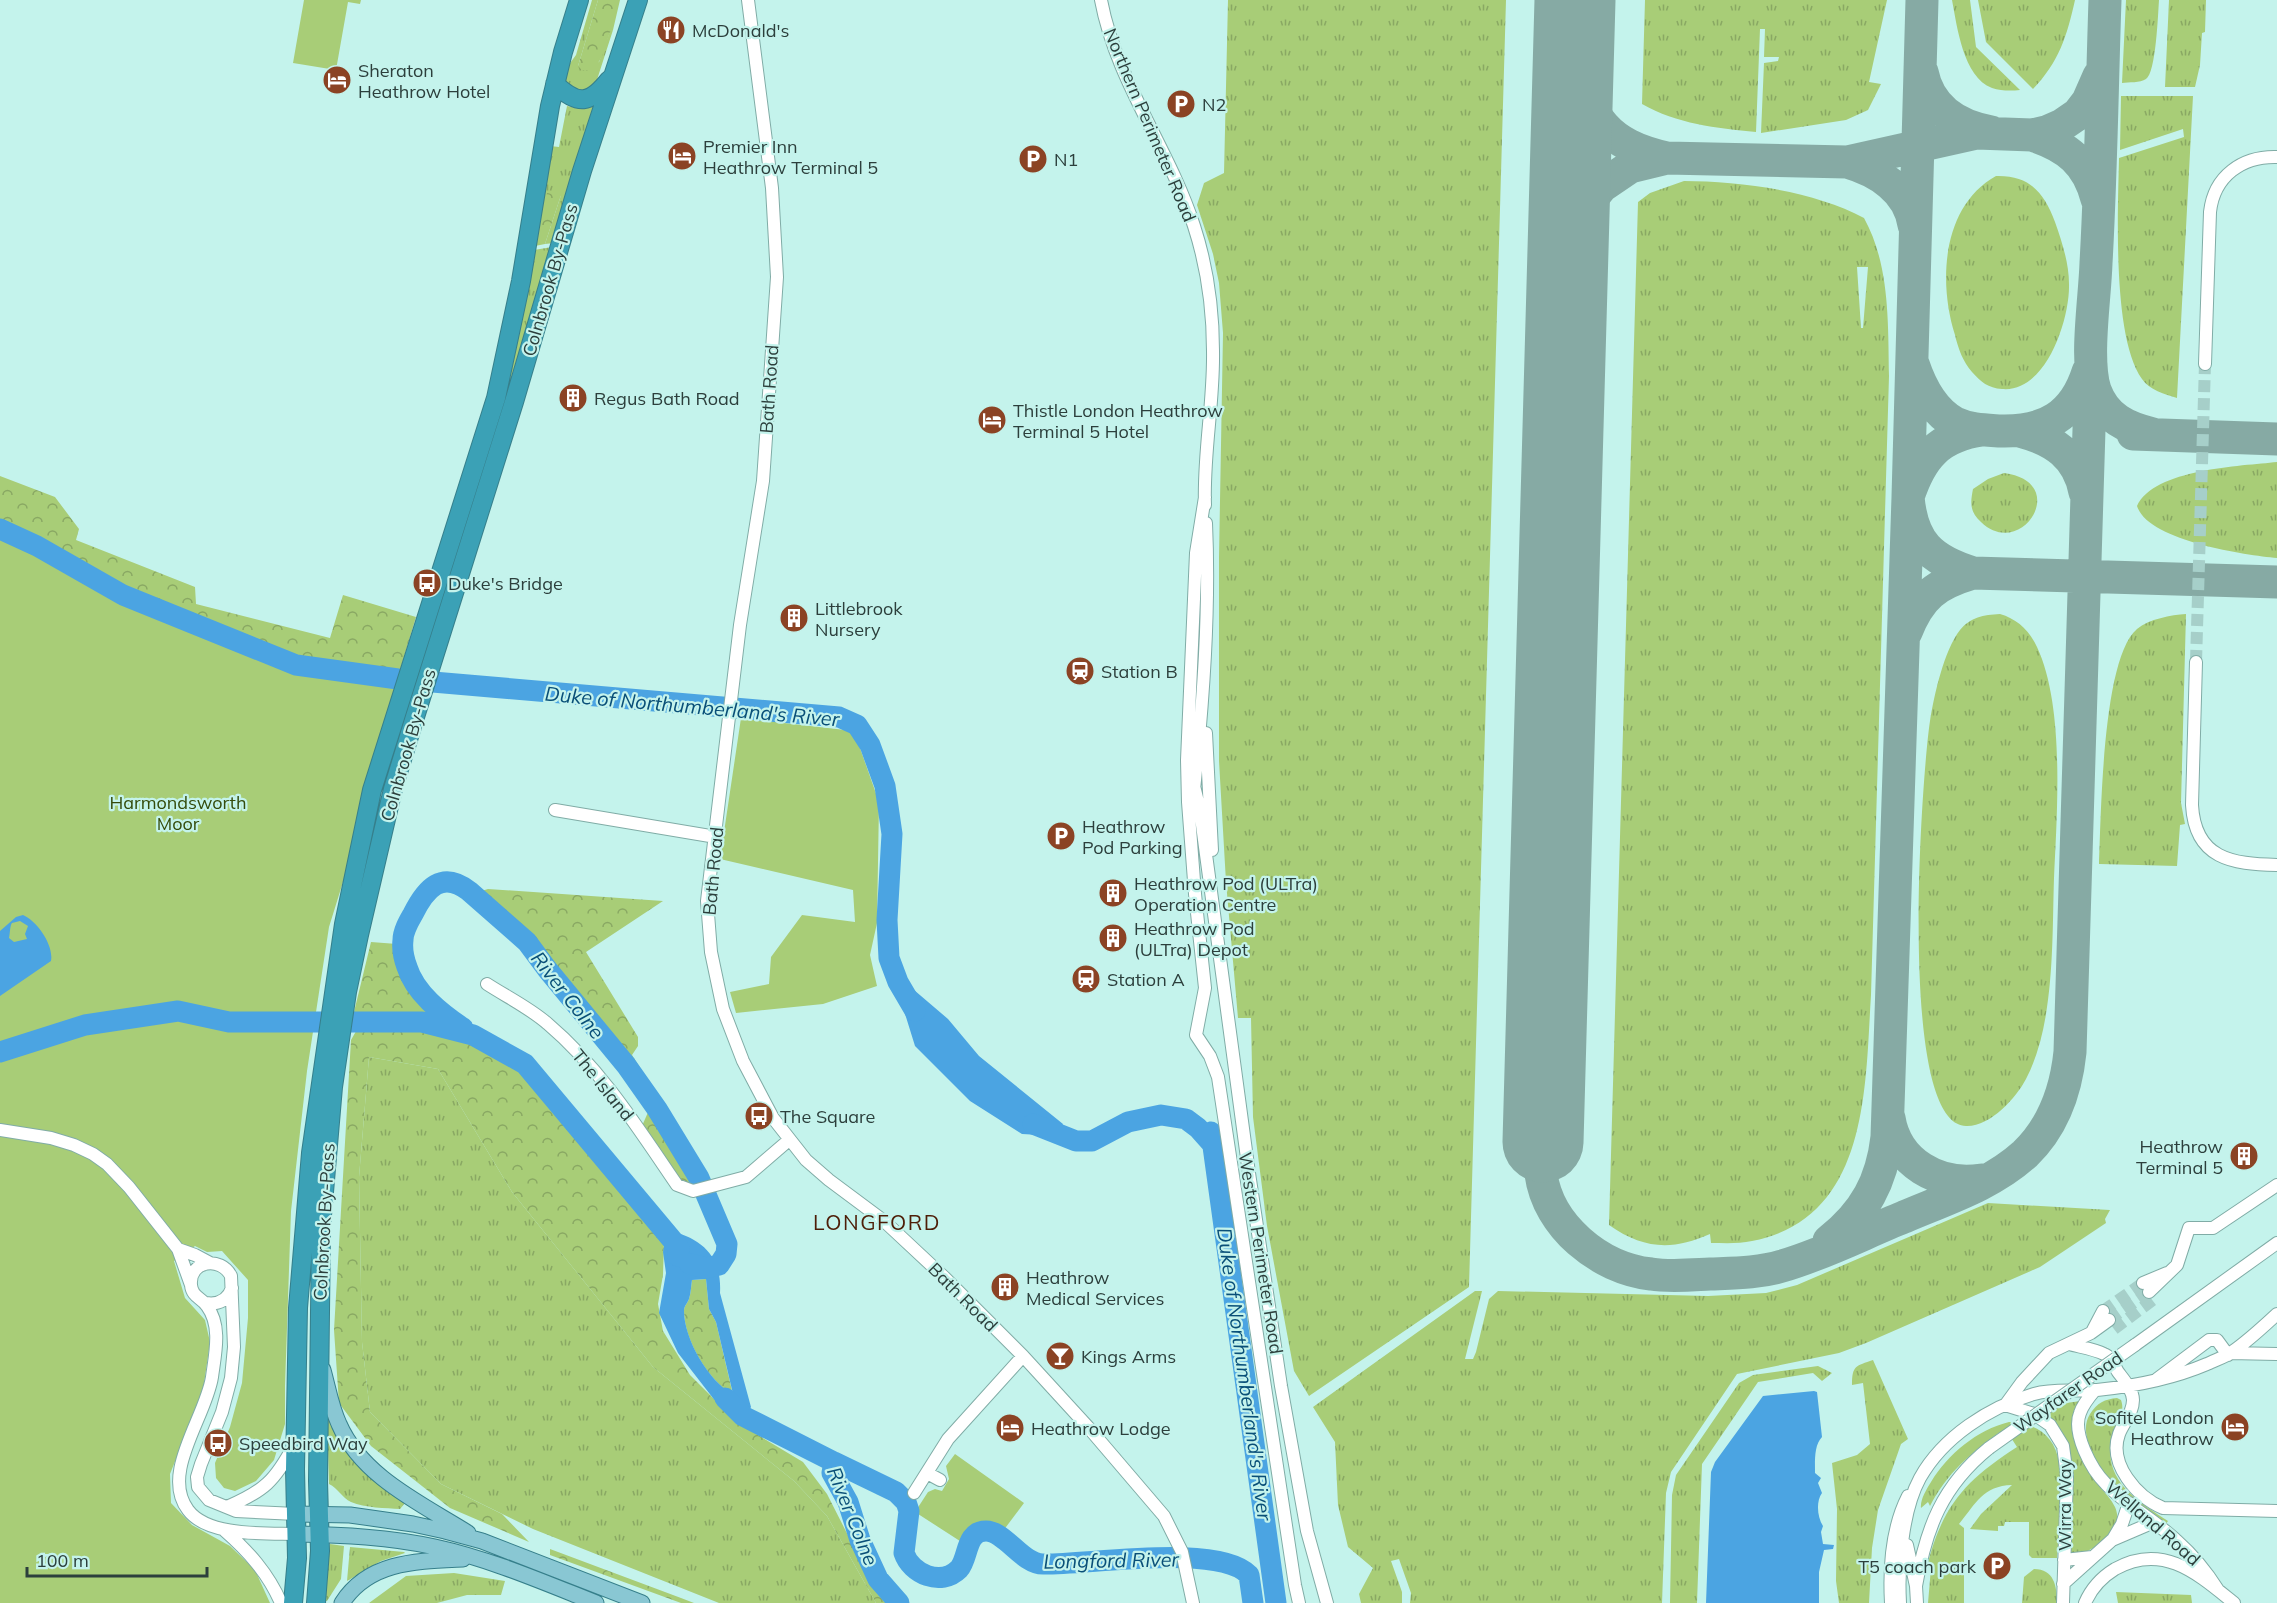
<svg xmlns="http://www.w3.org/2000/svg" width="2277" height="1603" viewBox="0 0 2277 1603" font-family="Mulish,sans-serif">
  <defs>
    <pattern id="grass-tufts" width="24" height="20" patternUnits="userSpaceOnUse" patternTransform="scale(1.5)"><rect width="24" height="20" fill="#a8cd77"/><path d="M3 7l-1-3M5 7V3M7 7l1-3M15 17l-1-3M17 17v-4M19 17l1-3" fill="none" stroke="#89a863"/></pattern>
    <pattern id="forest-crowns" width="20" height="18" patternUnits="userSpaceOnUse" patternTransform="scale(1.5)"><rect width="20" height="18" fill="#a8cd77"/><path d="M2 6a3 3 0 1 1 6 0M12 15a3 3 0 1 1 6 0" fill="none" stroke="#89a863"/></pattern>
  </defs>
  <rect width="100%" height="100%" fill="#c4f3ec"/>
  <path fill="url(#grass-tufts)" fill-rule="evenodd" d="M592,0H598L578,66L599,62L610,31L613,30L595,86L581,94L565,83V70L576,55Z
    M1228,0H1506L1469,1287L1309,1396L1294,1371L1267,1226L1253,1117L1251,1018H1238L1226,882L1219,761V557L1223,333L1219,283L1213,254L1197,205L1204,183L1224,173Z
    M1645,0H1887L1869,82L1881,84L1868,110L1846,120L1761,133L1764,63L1778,61L1779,57H1764L1765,29H1760L1756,132C1716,128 1677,124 1642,104Z
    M1952,0H1970L1976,47L2020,90C2011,91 2001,91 1992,88C1963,77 1957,26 1952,0Z
    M1978,0H2075C2067,36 2059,62 2033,89L1986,42Z
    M2126,0H2159C2158,14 2156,73 2146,79C2140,83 2129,82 2122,83Z
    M2169,0H2206L2205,32L2202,33L2200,65L2195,87H2165Z
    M2121,96H2193L2177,398C2165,394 2149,390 2142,379C2112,337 2118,211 2119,158L2184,137L2183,129L2120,150Z
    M597,103L554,243L545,244L561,195L538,234L550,146L559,147L567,106L577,108Z
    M1996,176C2029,175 2044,192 2055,222C2062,242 2069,263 2069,284C2070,319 2046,393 2002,389C1988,388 1981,382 1972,372C1963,362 1958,348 1955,335C1938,282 1942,206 1996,176Z
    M1684,181C1740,181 1814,191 1864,218C1890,265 1888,323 1889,376L1871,995C1865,1089 1869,1218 1752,1241C1739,1244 1724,1243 1711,1243L1710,1234C1672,1251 1643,1249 1609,1225L1638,202L1650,193ZM1857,267H1868L1863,328H1861Z
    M552,247L485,469L483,468L534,250Z
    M2277,462V558C2245,555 2148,541 2137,506C2154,469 2241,466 2277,462Z
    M2004,473C2072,482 2021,561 1981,522C1970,512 1970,504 1973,489L1988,479Z
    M2000,614C2017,619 2029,630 2037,647C2065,707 2057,812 2054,878C2052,939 2055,1024 2026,1079C2016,1098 1990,1127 1966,1126C1896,1124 1922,773 1930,721C1934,696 1944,650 1960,630C1971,617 1983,615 2000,614Z
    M2186,614L2181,803L2185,824L2180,825L2177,866L2099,864C2101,818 2102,658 2137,629C2149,619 2171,615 2186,614Z
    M369,1057L438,1069L512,1192L653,1367L794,1481L827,1516L876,1603H719L533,1529L441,1484L370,1412L362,1342L359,1177Z
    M1988,1203L2110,1210L2105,1219L2106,1223L2040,1267L1866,1343L1839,1353L1737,1374L1671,1472L1666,1493L1662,1603H1410L1411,1593L1399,1559L1391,1561L1402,1592V1603H1361L1359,1594L1373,1568L1348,1547L1338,1505L1335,1442L1313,1407L1475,1291H1482L1465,1359H1473L1476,1352L1489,1299L1498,1291L1708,1296L1766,1293L1797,1285Z
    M1873,1360L1908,1439L1901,1444L1878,1510L1872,1548L1869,1603H1839L1836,1581L1837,1509L1832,1463L1857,1455L1870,1444L1863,1383L1852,1385C1852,1365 1856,1366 1873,1360Z
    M1818,1366L1832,1373L1822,1381L1813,1373L1758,1382L1702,1464L1697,1603H1670L1672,1495L1676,1475L1739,1383L1753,1375Z
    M2117,1398L2121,1400C2125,1411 2119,1420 2115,1431C2097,1477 2136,1500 2168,1521L2163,1528C2151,1519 2137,1510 2126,1499C2109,1481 2074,1439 2090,1414C2097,1403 2105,1399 2117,1398Z
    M2081,1401C2083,1422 2082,1445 2087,1465C2091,1482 2108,1492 2115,1507C2127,1534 2088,1553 2068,1559L2070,1456L2029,1408Z
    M329,1416L405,1503L400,1509C386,1508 365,1508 351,1502C342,1498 338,1488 329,1484L327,1417Z
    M2009,1422C2025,1423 2040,1427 2050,1440C2069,1464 2059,1528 2057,1558H2032L2029,1555V1522H2005L2004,1526H1998V1531L1970,1529L1981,1514L2012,1485C1983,1486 1976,1503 1959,1524L1964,1528V1603H1928L1931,1568L1927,1567C1942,1505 1966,1480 2017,1447L2008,1433L2000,1432C1971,1453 1947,1473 1930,1506L1928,1502L1921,1508C1920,1500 1926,1490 1931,1482C1948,1454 1977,1430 2009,1422Z
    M330,1544L344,1546L341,1579L327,1601H322Z
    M350,1547L404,1552L405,1553L381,1561L347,1581Z
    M2034,1569C2054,1569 2057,1586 2057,1603H2022L2024,1577Z
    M454,1573L505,1581L501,1595H467L437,1603H369L406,1576Z
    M2116,1592L2191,1595L2192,1603H2118Z"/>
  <path fill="url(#forest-crowns)" d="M598,0H620L613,30L610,32C605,45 601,74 582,70L578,66Z
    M547,193L561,195L545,244L535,246Z
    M0,476L55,497L79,529L76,540L195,587L196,604L330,638L343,595L416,617L398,677L297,661L125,592L38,542L0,524Z
    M488,889L663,901L586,952L638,1037V1046L632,1055L709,1178L705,1181L627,1057L512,921L478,892Z
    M371,942L397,944L402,967L412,988L439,1015L434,1017H400L354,1012Z
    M359,1026L422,1031L477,1046L520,1072L600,1160L646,1200L664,1241L663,1275L658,1304L663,1331L690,1375L738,1423L803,1462L827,1494L857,1553L887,1603H876L827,1516L794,1481L653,1367L512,1192L438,1069L369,1057L359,1177L362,1342L370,1412L441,1484L502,1514L529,1542L450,1508L371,1446L339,1403L334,1330L351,1040Z
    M649,1110L695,1185C673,1186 653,1144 642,1126Z
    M706,1279L709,1309L716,1322L733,1395C709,1381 684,1340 684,1311C684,1306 687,1304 689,1299C691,1293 691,1286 692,1280Z
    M550,1549L681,1598L694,1603H681L550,1555Z"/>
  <path fill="#a8cd77" d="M304,0H361L360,4L348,2L336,70L293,63Z
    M0,529L37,546L123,595L296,665L398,679L403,689L329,927L307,1071L291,1211L285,1386V1424L274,1460L256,1481L235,1491L224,1488L216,1478L215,1463L230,1427L242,1383L248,1318V1280L222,1251L207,1252L195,1246L174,1261L185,1298L205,1320L210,1342L203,1391L170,1474L171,1503L192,1525L230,1546L255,1570L270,1603H0Z
    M741,718L854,731L879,802L877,923L870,955L877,986L823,1004L736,1013L730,992L769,984L771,957L802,915L855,922L853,890L720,859Z
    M955,1454L1024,1503L1003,1531C985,1523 973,1525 963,1543L915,1512L928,1492L935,1489L942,1491L949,1479L946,1466Z"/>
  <path fill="#4ba4e2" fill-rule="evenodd" d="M23,915C37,921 54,945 51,961L0,996V931L16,917ZM20,921L28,926L25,934L27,939L14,942L9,938C10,934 10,925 12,923Z
    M907,984L948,1019L979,1056L1063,1124L1058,1136L1022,1134L970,1101L915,1046L897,988Z
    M667,1230C702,1238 722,1256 720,1293L751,1407L742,1424L716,1402L678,1353L659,1313L666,1273L663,1252ZM706,1279L709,1309L716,1322L733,1394C709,1382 684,1339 684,1311C684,1306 687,1304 689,1299C691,1293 691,1286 692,1280Z
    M1814,1391L1817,1392L1822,1437C1814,1445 1815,1461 1815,1473L1821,1478L1818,1483L1822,1493C1816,1501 1817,1517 1823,1526L1821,1532L1823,1544L1834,1545L1833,1549L1824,1550L1819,1572V1603H1706L1711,1472L1715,1462L1763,1396Z"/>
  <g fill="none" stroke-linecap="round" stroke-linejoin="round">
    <path stroke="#4ba4e2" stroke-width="21" d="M0,529L37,546L123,595L296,665L398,679L839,717L857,725L870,745L885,786L892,834L887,920L889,958L898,982L915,1011
      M463,1028C441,1013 415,993 407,967C404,959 402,948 403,940C403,931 409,921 413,914C426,888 442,870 469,891L527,942L547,969L626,1065L657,1109L699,1178L727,1244L726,1254L719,1265L706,1268L690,1264
      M0,1052L85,1025L178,1011L229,1022H422L473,1035L525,1064L679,1248L678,1256
      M1033,1124L1076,1141H1092L1128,1122L1161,1115L1186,1119L1198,1128L1214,1146
      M1211,1132L1276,1603
      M725,1398L743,1416L834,1462L832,1473L848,1502L860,1540L878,1579L899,1603
      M834,1462L896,1492L906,1502L909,1511L904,1553C911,1574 941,1587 959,1569C969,1558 965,1531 986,1531C1005,1531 1022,1564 1043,1564C1087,1565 1219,1543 1249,1575L1253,1603"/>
    <path stroke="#86aaa4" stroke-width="33" d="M1922,0L1908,497C1912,543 1931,560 1973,573L2277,582
      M2105,0C2102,88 2101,176 2096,263C2095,297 2085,360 2095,390C2105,418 2127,428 2153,434
      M1573,62C1592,119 1605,144 1667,158
      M1922,72C1929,108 1957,126 1991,132
      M2032,135C2067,146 2088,163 2097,199
      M1847,162L1977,133L2032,135L2046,132L2062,125L2078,114L2088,101L2099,76
      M1567,270L1576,228L1588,203L1602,186L1630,167L1667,158L1847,162C1878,171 1909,190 1914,225
      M1913,364C1921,388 1933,411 1955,423C1970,430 1985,430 2001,431C2045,432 2074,416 2088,372
      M2020,431C2054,440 2078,456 2085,492
      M2133,434L2277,439
      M1906,632C1920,596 1936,584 1973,573
      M1889,1118C1896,1163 1939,1187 1982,1180
      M1543,1142C1542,1152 1540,1164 1541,1174C1548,1226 1599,1268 1651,1274C1670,1277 1690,1275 1710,1274C1734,1273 1759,1273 1782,1266C1824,1254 1864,1233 1904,1217C1946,1199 1991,1185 2025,1154C2053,1127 2066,1091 2070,1052L2091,364
      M1829,1241C1865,1213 1882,1181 1887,1137L1908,497C1921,457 1939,436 1982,430"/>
    <path stroke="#86aaa4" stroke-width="81" d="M1543,1142L1575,0"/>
    <path stroke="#a6cfc9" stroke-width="12" stroke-dasharray="12 6" stroke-linecap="butt" d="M2196,662L2205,364
      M2103,1311L2143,1283
      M2109,1320L2149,1292
      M2114,1329L2154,1299"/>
    <g stroke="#80aca6" stroke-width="14">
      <path id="minor" d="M748,0L772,188L777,277L763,481L740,625L707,901L711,952L723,1009L743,1061L773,1118L806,1160L829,1180L884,1221L944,1277L1023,1356L1088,1427L1164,1516L1182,1552L1193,1603
        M1101,0C1116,81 1169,148 1194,226C1207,266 1213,309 1213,351C1214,403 1203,454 1205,505
        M2205,364L2210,212C2214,176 2242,156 2277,157
        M1205,497L1196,553L1187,760L1188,802L1195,894L1205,988L1196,1035L1210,1056L1218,1077L1295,1585L1299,1603
        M2196,662L2192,805C2195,859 2232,864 2277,865
        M1206,733L1212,850
        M1193,782L1200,810L1249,1173L1281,1386L1307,1531L1327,1603
        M1194,790C1203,702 1210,611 1206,523
        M555,810L716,837
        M487,984C507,997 530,1008 548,1024C601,1069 638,1128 677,1185L693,1191L746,1177L789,1140
        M0,1130L51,1138L74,1145L93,1154L107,1164L129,1187L178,1249L191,1285
        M178,1249L195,1255L210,1263
        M2143,1283L2167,1273
        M2149,1292L2177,1265L2189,1228H2213L2277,1185
        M206,1303C219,1305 228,1300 232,1288
        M2093,1330L2103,1311
        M2069,1344C2080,1347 2094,1349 2104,1354C2112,1357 2114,1366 2118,1372C2124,1380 2133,1390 2133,1400C2133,1414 2123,1423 2119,1434C2108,1464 2137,1497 2163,1508L2277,1511
        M2135,1345L2277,1243
        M2230,1353L2277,1354
        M2157,1379L2209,1340H2217L2228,1355
        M2095,1390C2089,1397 2083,1404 2080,1413C2072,1433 2091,1469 2106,1484C2127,1506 2155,1520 2177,1541C2194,1556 2206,1571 2218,1590
        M2006,1404L2022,1382L2049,1353L2091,1333L2109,1320
        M2005,1405L2034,1414L2050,1425L2063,1446L2067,1476L2063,1603
        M927,1473L940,1480
        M914,1493L948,1439L1023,1356
        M227,1507C264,1491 275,1481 294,1445
        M296,1514L236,1511L209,1500L198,1487L197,1477L201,1464L222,1412L231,1378L234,1347L231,1276C221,1256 189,1260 191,1285C192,1297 202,1298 207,1306C222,1326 215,1354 212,1377C206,1417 160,1473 188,1510C208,1537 266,1533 297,1534
        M224,1530C248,1551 268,1573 281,1603
        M2113,1539L2122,1524L2129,1503
        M1907,1545L1916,1586L1917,1603
        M2064,1560L2092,1557
        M2063,1584L2112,1540L2154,1522
        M1916,1586C1926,1528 1942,1486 1989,1448
        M1891,1603C1889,1567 1891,1529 1908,1496
        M1900,1603C1898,1566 1902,1511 1920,1478C1943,1437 1989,1407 2034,1394C2055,1388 2076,1392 2097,1390C2136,1386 2172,1379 2207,1364C2215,1360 2225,1357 2232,1352C2248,1341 2263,1327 2277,1314
        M2085,1603C2091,1589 2102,1577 2115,1569C2163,1542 2198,1574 2234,1603"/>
    </g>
    <g stroke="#367f8b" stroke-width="17">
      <path id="major" d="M323,1370C328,1388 331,1407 339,1424C362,1477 422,1504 468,1533
        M296,1514L350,1515L413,1524L445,1531L482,1541L642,1603
        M297,1534C343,1535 389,1537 435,1547C490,1559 543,1582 596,1603
        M342,1603C369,1561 417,1561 463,1559"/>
    </g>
    <g stroke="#367f8b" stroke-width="20">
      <path id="highway" d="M555,84C578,106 590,104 609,80
        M293,1603L297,1558L295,1469L298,1308L311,1153L344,924L372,790L496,398L521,281L550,106L563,52L579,0
        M316,1603L320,1551L318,1481L321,1227L333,1087L347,992L359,935L393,789L414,720L514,402L582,171L638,0"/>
    </g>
    <use href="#minor" stroke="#fff" stroke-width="12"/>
    <use href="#major" stroke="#89c7d3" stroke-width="15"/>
    <use href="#highway" stroke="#3ba1b6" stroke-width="18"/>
    <g stroke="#80aca6" stroke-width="14" stroke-linecap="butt">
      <path id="minor-bridge" d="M1989,1448L2135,1345"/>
    </g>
    <use href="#minor-bridge" stroke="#fff" stroke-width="12"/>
  </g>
  <defs>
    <g id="restaurant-disc" transform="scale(1.5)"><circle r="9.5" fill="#8b4324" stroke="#c4f3ec"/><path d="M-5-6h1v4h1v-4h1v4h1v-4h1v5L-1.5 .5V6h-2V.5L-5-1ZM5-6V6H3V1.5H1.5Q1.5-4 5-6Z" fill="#fff"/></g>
    <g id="hotel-disc" transform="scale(1.5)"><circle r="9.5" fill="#8b4324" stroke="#c4f3ec"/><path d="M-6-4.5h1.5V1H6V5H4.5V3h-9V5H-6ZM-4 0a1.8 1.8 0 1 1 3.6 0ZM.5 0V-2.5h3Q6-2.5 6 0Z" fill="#fff"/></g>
    <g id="parking-disc" transform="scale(1.5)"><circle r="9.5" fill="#8b4324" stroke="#c4f3ec"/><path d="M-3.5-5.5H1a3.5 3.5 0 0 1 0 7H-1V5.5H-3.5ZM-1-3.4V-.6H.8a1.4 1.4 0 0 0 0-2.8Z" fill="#fff"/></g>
    <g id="building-disc" transform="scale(1.5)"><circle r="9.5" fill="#8b4324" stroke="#c4f3ec"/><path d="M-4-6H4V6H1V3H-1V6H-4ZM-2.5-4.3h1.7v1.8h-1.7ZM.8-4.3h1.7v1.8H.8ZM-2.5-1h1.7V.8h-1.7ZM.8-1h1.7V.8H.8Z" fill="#fff"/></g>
    <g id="bus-disc" transform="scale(1.5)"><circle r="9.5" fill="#8b4324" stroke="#c4f3ec"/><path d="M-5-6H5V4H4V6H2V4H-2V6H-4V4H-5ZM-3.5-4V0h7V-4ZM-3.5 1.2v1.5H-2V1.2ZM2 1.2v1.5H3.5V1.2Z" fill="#fff"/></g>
    <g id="station-disc" transform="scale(1.5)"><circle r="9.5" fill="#8b4324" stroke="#c4f3ec"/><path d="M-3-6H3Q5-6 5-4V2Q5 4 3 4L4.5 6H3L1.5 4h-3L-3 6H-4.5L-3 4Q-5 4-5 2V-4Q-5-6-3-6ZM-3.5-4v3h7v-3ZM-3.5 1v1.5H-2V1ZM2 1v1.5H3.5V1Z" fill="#fff"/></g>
    <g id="bar-disc" transform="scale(1.5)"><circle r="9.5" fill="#8b4324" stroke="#c4f3ec"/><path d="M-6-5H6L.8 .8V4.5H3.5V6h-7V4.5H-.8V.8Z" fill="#fff"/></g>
  </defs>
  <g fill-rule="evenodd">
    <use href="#restaurant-disc" x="671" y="30"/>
    <use href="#hotel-disc" x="337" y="80"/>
    <use href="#parking-disc" x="1181" y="104"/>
    <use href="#hotel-disc" x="682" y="156"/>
    <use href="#parking-disc" x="1033" y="159"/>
    <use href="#building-disc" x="573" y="398"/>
    <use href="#hotel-disc" x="992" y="420"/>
    <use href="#bus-disc" x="427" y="583"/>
    <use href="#building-disc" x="794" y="618"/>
    <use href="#station-disc" x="1080" y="671"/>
    <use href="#parking-disc" x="1061" y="836"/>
    <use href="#building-disc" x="1113" y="893"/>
    <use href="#building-disc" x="1113" y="938"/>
    <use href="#station-disc" x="1086" y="979"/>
    <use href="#bus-disc" x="759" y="1116"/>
    <use href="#building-disc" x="2244" y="1156"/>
    <use href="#building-disc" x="1005" y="1287"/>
    <use href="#bar-disc" x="1060" y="1356"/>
    <use href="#hotel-disc" x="2235" y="1427"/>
    <use href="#hotel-disc" x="1010" y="1428"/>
    <use href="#bus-disc" x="218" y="1443"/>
    <use href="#parking-disc" x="1997" y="1566"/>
  </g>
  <g text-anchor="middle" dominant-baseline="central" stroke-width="4.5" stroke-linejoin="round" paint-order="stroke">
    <g font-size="18" fill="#2c3f3c" stroke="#c4f3ec" text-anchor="start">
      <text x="692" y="30">McDonald's</text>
      <text x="358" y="70">Sheraton<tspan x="358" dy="21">Heathrow Hotel</tspan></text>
      <text x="1202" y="104">N2</text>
      <text x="703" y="146">Premier Inn<tspan x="703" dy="21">Heathrow Terminal 5</tspan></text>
      <text x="1054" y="159">N1</text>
      <text x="594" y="398">Regus Bath Road</text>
      <text x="1013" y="410">Thistle London Heathrow<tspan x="1013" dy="21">Terminal 5 Hotel</tspan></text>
      <text x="448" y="583">Duke's Bridge</text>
      <text x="815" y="608">Littlebrook<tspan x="815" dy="21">Nursery</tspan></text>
      <text x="1101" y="671">Station B</text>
      <text x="1082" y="826">Heathrow<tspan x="1082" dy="21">Pod Parking</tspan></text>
      <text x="1134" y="883">Heathrow Pod (ULTra)<tspan x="1134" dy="21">Operation Centre</tspan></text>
      <text x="1134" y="928">Heathrow Pod<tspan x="1134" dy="21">(ULTra) Depot</tspan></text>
      <text x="1107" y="979">Station A</text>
      <text x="780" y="1116">The Square</text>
      <text x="2223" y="1146" text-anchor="end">Heathrow<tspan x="2223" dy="21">Terminal 5</tspan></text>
      <text x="1026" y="1277">Heathrow<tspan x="1026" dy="21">Medical Services</tspan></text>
      <text x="1081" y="1356">Kings Arms</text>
      <text x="2214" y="1417" text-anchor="end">Sofitel London<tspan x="2214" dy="21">Heathrow</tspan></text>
      <text x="1031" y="1428">Heathrow Lodge</text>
      <text x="239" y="1443">Speedbird Way</text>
      <text x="1976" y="1566" text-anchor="end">T5 coach park</text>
    </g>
    <g font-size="18" fill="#2c3f3c" stroke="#c4f3ec">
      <text transform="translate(1150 125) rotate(67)">Northern Perimeter Road</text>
      <text transform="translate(550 280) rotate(-74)">Colnbrook By-Pass</text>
      <text transform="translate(769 389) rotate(-86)">Bath Road</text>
      <text transform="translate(408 745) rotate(-74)">Colnbrook By-Pass</text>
      <text transform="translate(713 871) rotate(-85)">Bath Road</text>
      <text transform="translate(603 1085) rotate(51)">The Island</text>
      <text transform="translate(324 1222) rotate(-87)">Colnbrook By-Pass</text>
      <text transform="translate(1261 1253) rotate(81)">Western Perimeter Road</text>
      <text transform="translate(963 1297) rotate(45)">Bath Road</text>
      <text transform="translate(2068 1392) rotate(-35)">Wayfarer Road</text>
      <text transform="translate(2064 1505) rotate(-90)">Wirra Way</text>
      <text transform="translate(2153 1523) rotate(41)">Welland Road</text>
    </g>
    <g font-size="18" fill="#344b0a" stroke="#c4f3ec">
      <text x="178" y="802">Harmondsworth<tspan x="178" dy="21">Moor</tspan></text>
    </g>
    <g font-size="20" font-style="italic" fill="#094f78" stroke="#c4f3ec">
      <text transform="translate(692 706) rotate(5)">Duke of Northumberland's River</text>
      <text transform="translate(568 995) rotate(52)">River Colne</text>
      <text transform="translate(1245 1374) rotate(82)">Duke of Northumberland's River</text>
      <text transform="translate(853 1516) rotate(68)">River Colne</text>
      <text transform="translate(1111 1560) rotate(-1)">Longford River</text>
    </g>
    <g font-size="21" letter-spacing="1.5" fill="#4d1d07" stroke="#c4f3ec">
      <text x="877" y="1222">LONGFORD</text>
    </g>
  </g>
  <path d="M27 1567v9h180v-9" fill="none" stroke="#2c3f3c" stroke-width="3"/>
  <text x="36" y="1567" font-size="18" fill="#2c3f3c" stroke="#c4f3ec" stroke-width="4.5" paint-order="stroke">100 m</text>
</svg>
